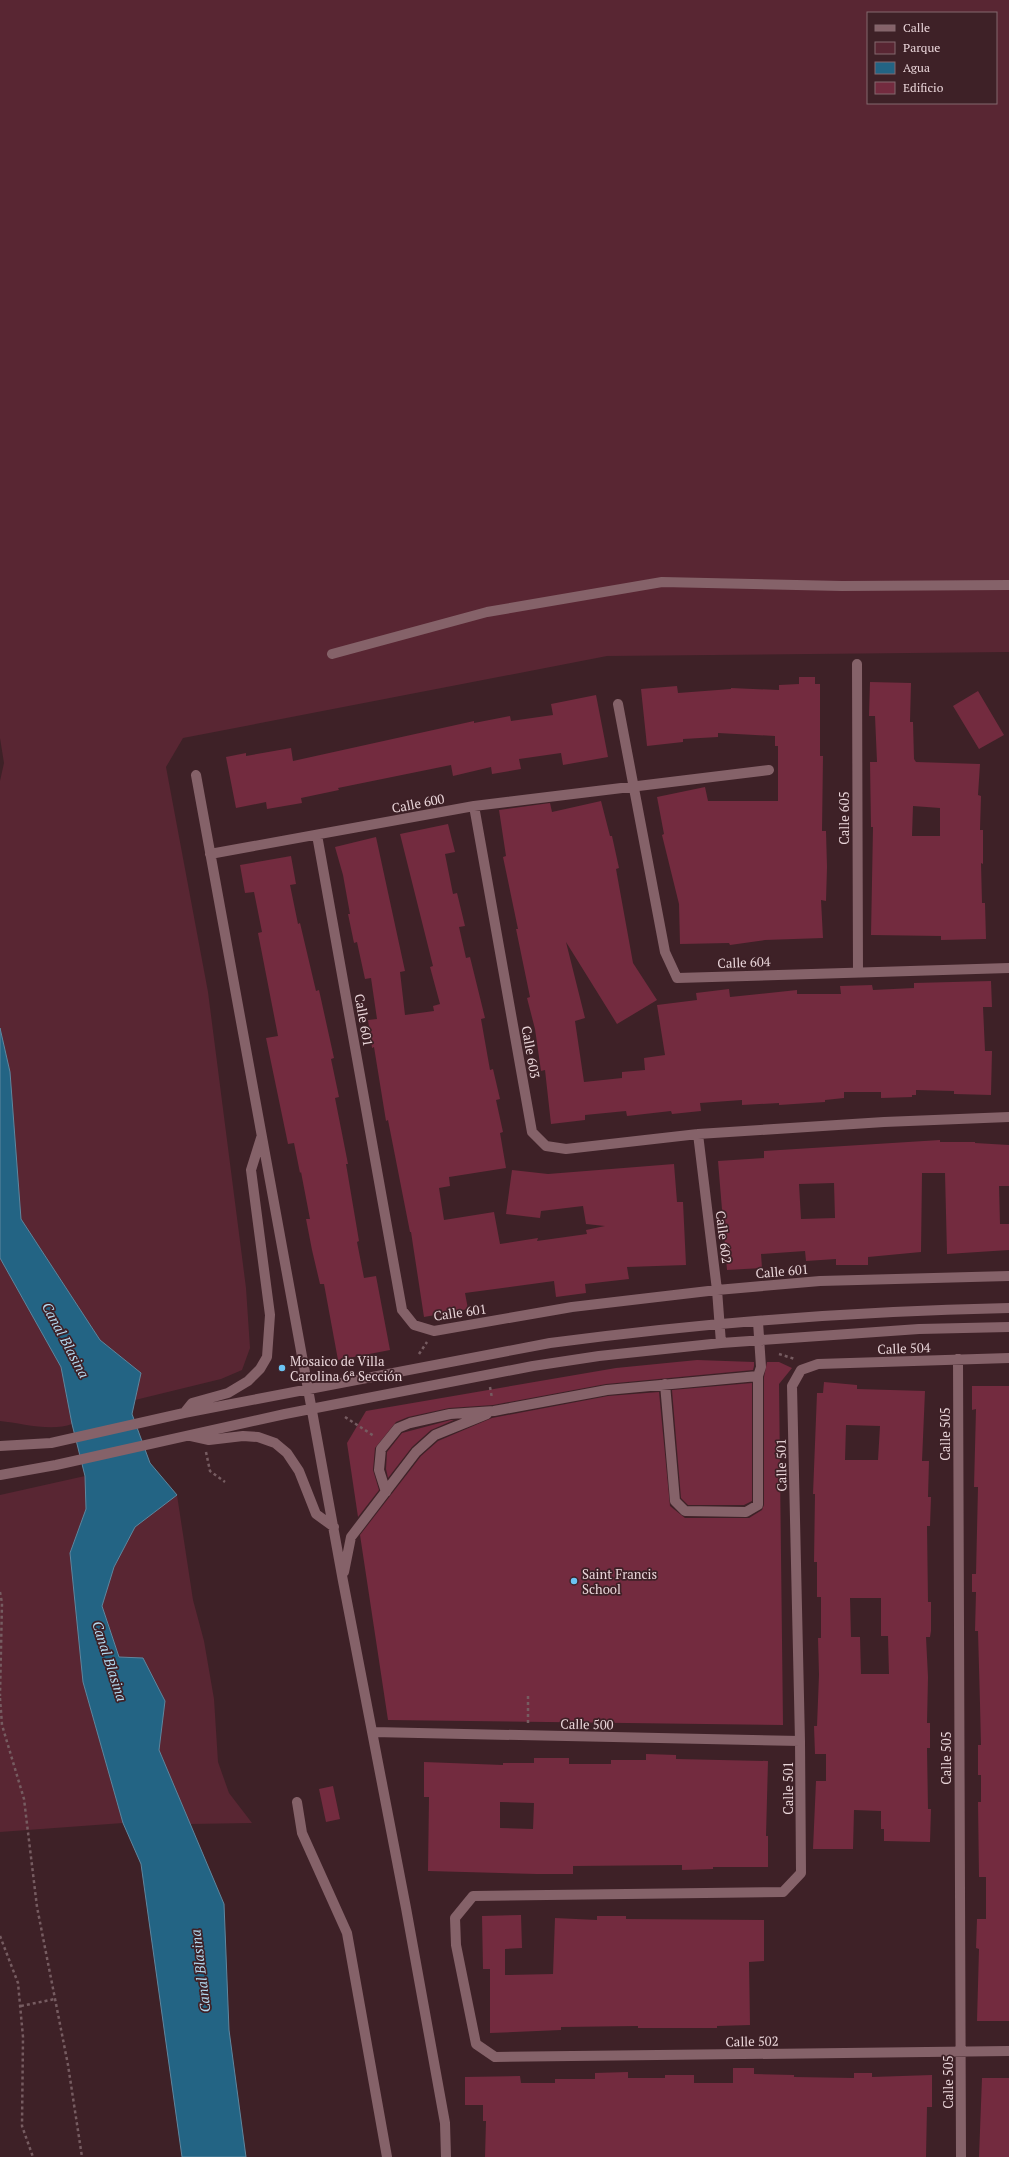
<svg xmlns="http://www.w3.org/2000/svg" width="1009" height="2157" viewBox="0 0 1009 2157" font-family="'PT Serif',serif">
  <rect width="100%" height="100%" fill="#3e2127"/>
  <path fill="#592633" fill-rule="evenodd" d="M0,0H1009V652L607,656L183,738L166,767L208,992L246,1288L250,1348L242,1370L221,1379L135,1400L141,1373L100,1340L21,1219L10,1072L0,1028V781L4,763L0,738ZM868,13H996V103H868Z
    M0,1258L61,1367L72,1424C51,1432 21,1423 0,1421Z
    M85,1476L86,1509L70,1553L83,1682L123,1823L0,1832V1495Z
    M177,1495L193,1600L204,1641L214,1699L218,1762L229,1793L252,1823L190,1824L159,1750L165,1701L119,1657L102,1606L114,1567L135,1527Z"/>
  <path fill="#236484" stroke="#5f869e" d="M0,1028L10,1072L21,1219L100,1340L141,1373L132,1414L150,1463L177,1495L135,1527L114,1567L102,1606L119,1657L143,1658L165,1701L159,1750L224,1904L229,2030L246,2157H182L141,1864L123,1823L83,1682L70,1553L86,1509L85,1476L72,1424L61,1367L0,1258Z"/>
  <path fill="#732b3f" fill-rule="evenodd" d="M799,677H815V684H820V756H823L822,831H826L827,867L826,901L821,900L823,938L765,940L730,945L729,943L680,944L679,904L662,835L664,834L657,797L705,787L708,801H778V746H775V736L718,733V737L683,739V742L647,746L641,689L677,686L678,693L731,689V688L779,690V685L799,684Z
    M870,682L911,683L910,722H913L914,759L916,762L980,764L978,795L981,796L980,830H983V864L981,863L982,903H985L986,939L941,940V936L871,935L873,827H871L870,762H877L875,716H869ZM913,806L940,808V836H912Z
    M978,691L1004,735L979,749L953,706Z
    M596,695L608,757L563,765L561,753L519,759L521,769L492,774L491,767L453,776L451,765L338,788L339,790L301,798L302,803L267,809L266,802L236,808L226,757L246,753V756L291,748L293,761L474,721V723L510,716L511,721L553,715L551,704Z
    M601,801L610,836H612L619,868L616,869L633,963L657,1000L617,1024L566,942L585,1018L575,1021L584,1082L622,1078V1072L645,1070L644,1058L665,1055L657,1005L697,1000L696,993L729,989L730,997L797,990V994H841L840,986L872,985L873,990L914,988V983L991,981L992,1007H983L985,1051H992L991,1095L954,1094V1091L916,1090V1095H912V1097L881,1098V1092H844V1098L825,1100V1102L779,1105V1103L742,1105V1100L700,1103L701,1111L672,1114L671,1111L627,1116L626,1111L585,1115V1120L551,1124L545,1070L541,1071L535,1029L527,998L530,997L516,929H518L503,857L506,856L499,810L550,803L552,812Z
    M448,824L455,852L445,854L453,894L457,893L465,926L459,927L466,958L470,957L485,1018L481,1019L490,1070L493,1069L500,1099L496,1100L503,1132L500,1133L506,1168L449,1177L450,1186L439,1188L444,1220L494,1212L500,1244L538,1238L537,1241L587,1234L586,1230L605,1226L586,1224L583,1206L541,1211L540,1218L506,1214L512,1170L548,1174L674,1164L677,1202H683L686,1265L627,1267L629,1279L585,1284L586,1293L556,1297L554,1281L465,1293L468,1309L424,1317L411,1232H410L388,1120L386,1121L374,1047L372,1048L368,1020L377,1019L371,978L365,979L357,942L354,943L348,914H350L343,875L335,847L376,837L405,971L400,972L405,1015L434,1011L433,1006L440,1004L430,967L433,966L400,834Z
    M291,856L296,884L290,885L298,924L300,923L316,991L319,990L334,1058L331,1059L339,1097L335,1098L348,1164H346L359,1241L357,1242L364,1278L376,1276L390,1350L338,1360L324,1284H320L312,1250L306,1219H310L301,1172L300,1173L294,1143L288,1144L266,1038L278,1036L258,933L262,932L254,892L245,893L240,865Z
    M940,1140V1142H975V1143L1009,1145V1186H999L1000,1224H1009V1250L947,1254L945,1173H922L921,1252L868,1257V1265H836V1259L806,1261L805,1251L761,1254L762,1268L727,1270L718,1161L764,1158V1151ZM834,1183L835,1218L801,1219L799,1184Z
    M697,1360L754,1362V1366L753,1370L606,1384L493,1405L449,1408L408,1417L396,1422L375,1448L373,1470L379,1490L358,1517L347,1443L366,1411L616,1368Z
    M767,1362H779L792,1368L779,1384L783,1725L388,1720L360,1535L421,1456L438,1441L492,1418L608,1396L659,1392L670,1506L685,1518H749L762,1510L764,1505V1377Z
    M824,1382L857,1385V1389L925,1391L922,1461H929L928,1497H931L930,1526H927L928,1602H931V1631L930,1637H926L928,1677L927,1723H930V1748H927L928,1809H931L930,1842L884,1841V1829H881V1811L854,1810L853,1849H813L816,1781H826V1754H815L814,1726H817L819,1675L818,1638H821V1597H817V1562H814L815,1494H813L817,1393H823ZM846,1425L880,1426L878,1460H845ZM850,1598H881V1636H888L889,1674H861L860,1637H851Z
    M752,1383V1501L744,1505H688L681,1498L672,1390Z
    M972,1386H1009V2021H977L979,1949L976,1948L977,1919H986V1877H979L978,1802H981V1775H978V1745H981L980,1704L978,1631H975L976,1592H972V1574H976L978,1487H974L976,1409L972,1410Z
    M451,1420H454L431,1430L412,1447L388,1478L386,1469L387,1452L402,1433Z
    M646,1754L676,1755V1759L768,1761L766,1836H768V1867H713V1869L682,1870V1865L573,1866V1874H537L428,1871L429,1797H424V1762L503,1765V1763H534V1758H569V1764H611V1760H646ZM500,1802L534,1803L533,1829L500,1828Z
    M333,1786L340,1819L326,1822L319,1789Z
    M521,1915L522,1948L505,1949V1975L553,1974L555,1918L597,1920V1916H626V1919L764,1920V1961L749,1962L750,2025L717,2026V2028H638V2026L561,2027V2030L490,2033V1969H483L482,1916Z
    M733,2068H754V2074L794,2075V2077L854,2078V2073H872V2077L932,2075V2107H927L926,2157H485L486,2121H483V2105H465V2077L520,2076L521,2083H555V2079H595V2073L628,2072V2078H665V2075H694V2083H733Z
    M982,2078H1009V2157H979Z"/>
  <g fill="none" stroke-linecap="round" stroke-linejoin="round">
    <path stroke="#765c61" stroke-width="2.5" stroke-dasharray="3 3" stroke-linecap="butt" d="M419,1354L427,1342
      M779,1354L795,1359
      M490,1387L492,1398
      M345,1417L374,1436
      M206,1452L210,1471L225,1482
      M0,1592L2,1603L0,1696
      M0,1698L2,1725L24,1799L37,1907L68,2065L82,2157
      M528,1723V1695
      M0,1936L18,1983L23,2037L22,2126L33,2157
      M21,2006L55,1999"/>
    <path stroke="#856269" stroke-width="10" d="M332,654L487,612L662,582L842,586L1009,585
      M857,664L858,971
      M618,704L665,952L677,978L1009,968
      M196,775L343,1581L406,1908L445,2123L446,2157
      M474,806L532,1132L546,1146L566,1149L698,1134L884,1122L1009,1117
      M317,835L402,1310L414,1325L434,1331L572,1307L717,1290L820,1281L1009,1276
      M210,854L474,806L769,770
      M698,1134L717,1290L721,1343
      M1009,1358L818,1364L801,1370L792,1386L800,1741L801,1873L783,1892L473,1896L455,1918L456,1945L476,2044L495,2057L1009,2051
      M958,1359L961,2157
      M665,1384L675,1501L685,1511L746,1512L758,1505V1376
      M184,1413L192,1403L228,1393L248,1381L260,1369L267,1357L270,1315L251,1170L261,1138
      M191,1436L209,1440L243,1436L258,1437L275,1443L287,1453L299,1471L316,1514L334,1527
      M0,1446L51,1443L184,1413L550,1343C702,1323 856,1311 1009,1308
      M0,1475L56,1465L285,1414L533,1366L599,1356L721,1343L919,1329L1009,1327
      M386,1492L379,1470L381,1449L398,1428L410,1423L450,1414L494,1411L607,1390L758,1376L761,1367L758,1322
      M344,1572L351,1537L416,1452L435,1435L487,1414
      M373,1732L800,1741
      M297,1802L302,1833L347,1933L387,2157"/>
  </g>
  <g fill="#6bc3f2" stroke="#3e2127" stroke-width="1.5">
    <circle cx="282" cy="1368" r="4"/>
    <circle cx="574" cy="1581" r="4"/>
  </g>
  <g text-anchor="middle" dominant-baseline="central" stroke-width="3.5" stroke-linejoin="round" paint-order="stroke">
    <g font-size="13" fill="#ead6da" stroke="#3e2127">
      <text transform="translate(418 803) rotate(-11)">Calle 600</text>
      <text transform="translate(844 818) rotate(-90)">Calle 605</text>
      <text transform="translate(744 962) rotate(-2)">Calle 604</text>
      <text transform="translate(364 1020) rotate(80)">Calle 601</text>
      <text transform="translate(531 1052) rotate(80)">Calle 603</text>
      <text transform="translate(724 1237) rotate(83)">Calle 602</text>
      <text transform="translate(782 1271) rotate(-5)">Calle 601</text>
      <text transform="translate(460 1312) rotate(-8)">Calle 601</text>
      <text transform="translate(904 1348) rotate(-2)">Calle 504</text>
      <text transform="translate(945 1434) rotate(-90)">Calle 505</text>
      <text transform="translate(781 1465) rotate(-91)">Calle 501</text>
      <text transform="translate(587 1724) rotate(1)">Calle 500</text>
      <text transform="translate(946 1758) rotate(-90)">Calle 505</text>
      <text transform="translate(788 1788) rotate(-90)">Calle 501</text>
      <text transform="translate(752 2041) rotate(-1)">Calle 502</text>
      <text transform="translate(948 2082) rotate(-90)">Calle 505</text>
    </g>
    <g font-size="13" fill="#ead6da" stroke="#3e2127" text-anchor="start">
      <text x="290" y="1361">Mosaico de Villa<tspan x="290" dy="15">Carolina 6ª Sección</tspan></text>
      <text x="582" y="1574">Saint Francis<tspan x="582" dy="15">School</tspan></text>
    </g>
    <g font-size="14" font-style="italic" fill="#b4dcf3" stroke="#3e2127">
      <text transform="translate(66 1340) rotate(62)">Canal Blasina</text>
      <text transform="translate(110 1661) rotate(72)">Canal Blasina</text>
      <text transform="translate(200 1971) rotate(-97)">Canal Blasina</text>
    </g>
  </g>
  <rect x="867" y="12" width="130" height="92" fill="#3e2127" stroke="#83696f"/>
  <rect x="875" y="25" width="20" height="6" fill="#856269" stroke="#83696f"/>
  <text x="903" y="32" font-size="12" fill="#ead6da">Calle</text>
  <rect x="875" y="42" width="20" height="12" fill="#592633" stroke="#83696f"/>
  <text x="903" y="52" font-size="12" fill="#ead6da">Parque</text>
  <rect x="875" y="62" width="20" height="12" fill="#236484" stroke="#83696f"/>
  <text x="903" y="72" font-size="12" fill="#ead6da">Agua</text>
  <rect x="875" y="82" width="20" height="12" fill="#732b3f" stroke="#83696f"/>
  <text x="903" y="92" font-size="12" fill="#ead6da">Edificio</text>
</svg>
